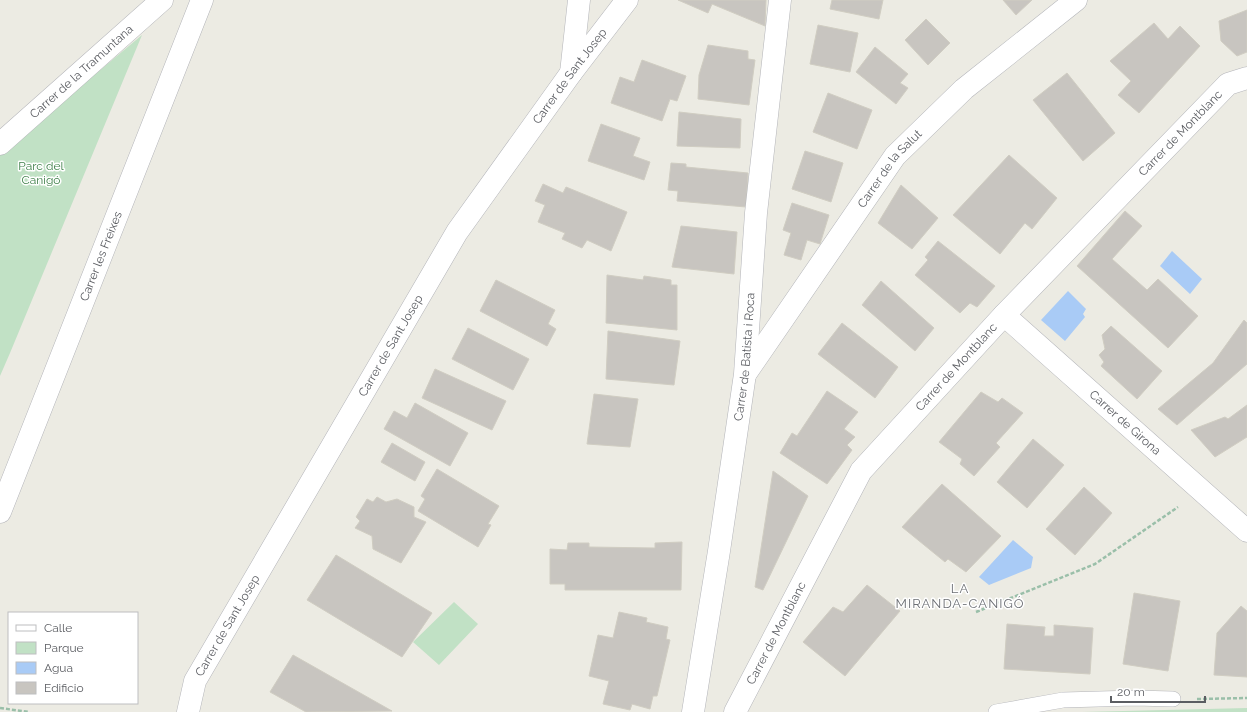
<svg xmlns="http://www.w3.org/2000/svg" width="1247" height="712" viewBox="0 0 1247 712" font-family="Raleway,sans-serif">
  <rect width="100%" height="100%" fill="#ecebe3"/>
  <path fill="#c1e1c5" d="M142,35L10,353L0,376V154Z
    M454,602L478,624L439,665L413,642Z
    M1247,708V712H1082Z"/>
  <path fill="#a9cbf6" d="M1172,251L1202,279L1190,294L1160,266Z
    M1068,291L1086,309L1083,314L1085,317L1065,341L1041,320Z
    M1013,540L1033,557L1031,568L989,585L979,577Z"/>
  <path fill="#c8c5c0" stroke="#d0cdc2" d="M678,0H766L765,26L712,4L708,13Z
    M832,0H883L879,19L830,9Z
    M1003,0H1032L1016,15Z
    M1247,10V52L1237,56L1221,41L1219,21Z
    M926,19L950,43L928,65L905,40Z
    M1154,23L1168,39L1180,26L1200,46L1139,113L1118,95L1131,81L1110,61Z
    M818,25L858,33L850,72L810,64Z
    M708,45L748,51V59L755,60L749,105L698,99L699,75Z
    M875,47L908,74L900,83L908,88L896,104L856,72Z
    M642,60L686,76L677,101L670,99L662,121L611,103L620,77L634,82Z
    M1067,73L1115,133L1083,161L1033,100Z
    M828,93L872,110L857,149L813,132Z
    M679,112L741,119L740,148L677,146Z
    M601,124L640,138L633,156L650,162L644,180L588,161Z
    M805,151L843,163L831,202L792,189Z
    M1009,155L1057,198L1032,229L1025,223L1000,254L953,215Z
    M671,163L686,164V167L748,173L746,207L677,201L678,191L668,190Z
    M543,184L563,193L566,187L627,212L611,251L587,240L582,248L562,239L565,233L538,222L545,205L535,201Z
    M901,185L938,218L912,249L878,223Z
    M792,203L829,215L820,244L807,240L801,260L784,255L791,233L783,230Z
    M1125,211L1142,226L1112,259L1147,290L1158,279L1198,316L1168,348L1077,266Z
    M681,226L737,232L734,274L672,267Z
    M938,241L995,286L977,307L970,303L960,313L915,275L928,260L925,257Z
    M607,275L643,280L644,276L671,280V285H677V330L606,323Z
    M496,280L555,310L548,324L556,329L547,346L480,311Z
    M881,281L934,328L915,351L862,305Z
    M1244,320L1247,323V364L1177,425L1158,409L1213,363Z
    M842,323L898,367L875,398L818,354Z
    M1111,326L1162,371L1137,399L1101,366L1104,362L1099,355L1105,349L1102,335Z
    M468,328L529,359L513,390L452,359Z
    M608,331L680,341L674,385L606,379Z
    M435,369L506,401L492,430L422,398Z
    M827,391L858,412L844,429L855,437L847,445L852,450L827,484L780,453L792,433L797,436Z
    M981,392L998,402L1002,398L1023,413L996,443L1000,447L974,476L960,464L962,459L939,442Z
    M594,394L638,399L630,447L587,444Z
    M415,403L468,433L450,466L384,429L394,411L407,418Z
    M1247,405V437L1215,457L1191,430L1225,417L1228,419Z
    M1033,439L1064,465L1027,508L997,482Z
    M392,443L425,462L415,481L381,462Z
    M437,469L499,506L488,524L491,525L478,547L418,511L425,499L421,496Z
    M773,471L808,496L763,590L755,587Z
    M942,484L1001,536L966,572L948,559L945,562L902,527Z
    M1084,487L1112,513L1075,555L1046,529Z
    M377,497L386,502L397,499L414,507V517L426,522L401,563L373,549L372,536L355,528L360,521L356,517L367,499L373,502Z
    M682,542L681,590H565V584H550V549L567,550L568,543H589V547L655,548V543Z
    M336,555L432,613L402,657L307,600Z
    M867,585L900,611L845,676L803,642L833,607L843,612Z
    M1134,593L1180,601L1168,671L1123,664Z
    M1241,606L1247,611V677L1214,675L1217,633Z
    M619,612L647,618L646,622L668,627L666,639L670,640L657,696H653L650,709L632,704L630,710L603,704L609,681L589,676L598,635L613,638Z
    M1007,624L1045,627L1044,636H1054V625L1093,628L1090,674L1004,669Z
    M293,655L392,711L306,712L270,692Z"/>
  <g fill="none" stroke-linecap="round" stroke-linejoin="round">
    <g stroke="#b3b4b9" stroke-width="16">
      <path id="lane" d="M996,712L1063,700L1135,698L1173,699"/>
    </g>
    <g stroke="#b3b4b9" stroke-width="23">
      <g id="street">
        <path d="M571,73L579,0"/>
        <path id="s1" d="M0,144L162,0"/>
        <path id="s2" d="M1004,315L1247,531"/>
        <path id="s3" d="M746,373L895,156L964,89L1076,0"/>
        <path id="s4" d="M0,512L202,0"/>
        <path id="s5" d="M188,712L195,681L457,232L571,73L627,0"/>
        <path id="s6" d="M693,712L719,551L745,374L756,213L780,0"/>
        <path id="s7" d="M735,712L861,471L1004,315L1228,84L1247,78"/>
      </g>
    </g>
    <path stroke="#9abfa9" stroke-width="2.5" stroke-dasharray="4 2" stroke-linecap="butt" d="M976,612L1095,564L1178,507
      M1197,699L1247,698
      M0,708L29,712"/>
    <use href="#lane" stroke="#fff" stroke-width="15"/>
    <use href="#street" stroke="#fff" stroke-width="22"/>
  </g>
  <g text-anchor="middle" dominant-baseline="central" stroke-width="3" stroke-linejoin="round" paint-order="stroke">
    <g font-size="12" fill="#5b5d62" stroke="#fff">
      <text stroke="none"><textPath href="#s1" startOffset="109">Carrer de la Tramuntana</textPath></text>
      <text stroke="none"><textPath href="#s5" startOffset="744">Carrer de Sant Josep</textPath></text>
      <text stroke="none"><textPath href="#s7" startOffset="737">Carrer de Montblanc</textPath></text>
      <text stroke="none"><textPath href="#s3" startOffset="250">Carrer de la Salut</textPath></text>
      <text stroke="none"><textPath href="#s4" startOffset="275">Carrer les Freixes</textPath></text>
      <text stroke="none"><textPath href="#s5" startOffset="420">Carrer de Sant Josep</textPath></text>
      <text stroke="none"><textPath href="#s6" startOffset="359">Carrer de Batista i Roca</textPath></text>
      <text stroke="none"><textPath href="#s7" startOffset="413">Carrer de Montblanc</textPath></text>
      <text stroke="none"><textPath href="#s2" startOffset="162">Carrer de Girona</textPath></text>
      <text stroke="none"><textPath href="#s5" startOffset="96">Carrer de Sant Josep</textPath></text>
      <text stroke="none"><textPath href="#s7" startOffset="89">Carrer de Montblanc</textPath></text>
    </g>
    <g font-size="12" fill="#3d7f48" stroke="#fff">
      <text x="41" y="166">Parc del<tspan x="41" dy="14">Canigó</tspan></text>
    </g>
    <g font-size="13" letter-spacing="1" fill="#6c6f74" stroke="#fff">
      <text x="960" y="588">LA<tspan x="960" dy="15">MIRANDA-CANIGÓ</tspan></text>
    </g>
  </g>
  <rect x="8" y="612" width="130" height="92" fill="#ffffff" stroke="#bdbec0"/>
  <rect x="16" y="625" width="20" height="6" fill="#ffffff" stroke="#bdbec0"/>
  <text x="44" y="632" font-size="12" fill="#5b5d62">Calle</text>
  <rect x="16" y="642" width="20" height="12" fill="#c1e1c5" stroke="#bdbec0"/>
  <text x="44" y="652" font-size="12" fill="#5b5d62">Parque</text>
  <rect x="16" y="662" width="20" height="12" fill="#a9cbf6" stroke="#bdbec0"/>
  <text x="44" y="672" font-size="12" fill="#5b5d62">Agua</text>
  <rect x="16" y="682" width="20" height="12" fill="#c8c5c0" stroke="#bdbec0"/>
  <text x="44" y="692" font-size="12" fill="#5b5d62">Edificio</text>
  <path d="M1111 696v6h94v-6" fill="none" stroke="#5b5d62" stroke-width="2"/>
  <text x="1117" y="696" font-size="12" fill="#5b5d62" stroke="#ffffff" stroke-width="3" paint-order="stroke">20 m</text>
</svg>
